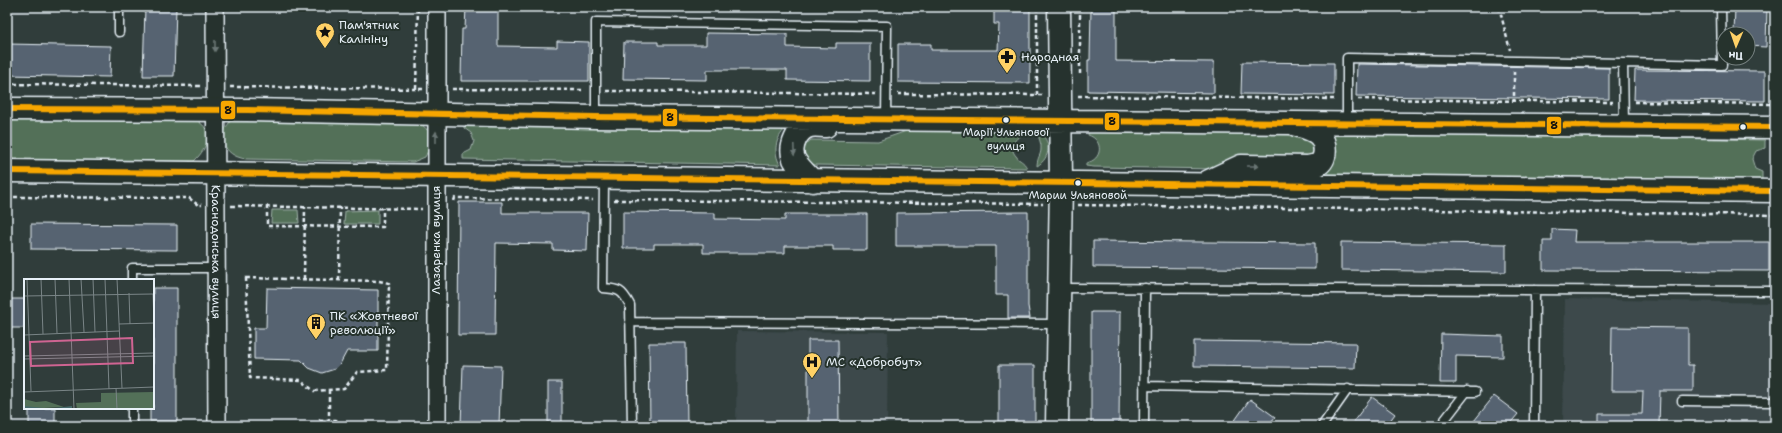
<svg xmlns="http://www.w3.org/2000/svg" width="1782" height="433" viewBox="0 0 1782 433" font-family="'Shantell Sans',sans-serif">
  <rect width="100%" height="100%" fill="#303d3b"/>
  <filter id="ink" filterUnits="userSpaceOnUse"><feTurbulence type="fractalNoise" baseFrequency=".025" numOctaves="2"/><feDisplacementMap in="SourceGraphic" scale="8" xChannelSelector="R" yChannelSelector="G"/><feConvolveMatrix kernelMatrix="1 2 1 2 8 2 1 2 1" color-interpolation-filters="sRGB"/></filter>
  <g filter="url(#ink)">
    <path fill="#3c494b" d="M1565,299L1775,303L1773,426H1563Z
      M737,331L888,332L887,426H736Z"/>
    <path fill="#537058" stroke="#9eb0a8" d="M7,116L187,119C190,120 196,120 199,122C216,133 204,152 194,161L7,160Z
      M233,119L417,122C433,130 433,142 425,157L413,162L246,159C223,156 215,135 233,119Z
      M464,124L786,128C775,139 773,151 780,165L463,159V154L471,150L474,141L471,133L464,128Z
      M915,128L1028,129V134C1017,134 1007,146 1016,156C1020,162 1023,160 1027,168L815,165C801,160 799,149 811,140L878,141Z
      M1089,131L1305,133L1311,136L1315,153L1309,159L1219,169L1094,167L1086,166V163C1103,160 1104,140 1088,135Z
      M1326,131L1765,140V148L1756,151L1752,159L1755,169L1762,172V180L1320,176L1328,170L1333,162Z
      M1038,132C1052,140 1051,158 1037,166C1037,158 1041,155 1041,149C1042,143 1038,139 1038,132Z
      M272,210H298L299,223H271Z
      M378,210V224H344L345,211Z"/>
    <path fill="#576471" stroke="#e8f1f8" d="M145,7H176L174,76H143Z
      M466,7H498V46L557,47V41L589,42V81H461L462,29H465Z
      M994,7H1030V83L898,82V44H931V50H998L999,24H994Z
      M1091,7H1116V61L1214,62V93L1088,91V60H1090Z
      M1735,7H1767L1766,47L1748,46V34H1734Z
      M706,33L787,34V47L836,48V43H870V81L787,80V70H707V80L623,79L624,42H658V45H706Z
      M7,44L111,46L110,77L7,75Z
      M1242,62L1334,63V95L1241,94Z
      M1357,64L1609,68V99L1356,96Z
      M1635,70L1765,71V101L1634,100Z
      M459,202H502V213H588L587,251L553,250V244L496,243L495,335H458Z
      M623,212L715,213V219L785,220V214H867V250H833V246H785V253H703V244H654V248H623Z
      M1028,212V306L1030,318H1008V295H996V246H896V213Z
      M31,224L177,225V250L31,249Z
      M1552,229L1575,230L1574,242H1769V271L1543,270V241H1552Z
      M1093,241L1315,243V269L1093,267Z
      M1341,242L1506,244V272L1341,270Z
      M153,288H177V421H150V408H153Z
      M267,288L378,290V351H347L340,364L335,369L322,373L309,368L301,360L254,359V328H266Z
      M7,299H25L24,328H7Z
      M1091,312H1120L1119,426H1091Z
      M1612,327L1688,328V365H1693V391H1660L1659,426H1599V414H1642L1643,391H1611Z
      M1441,334L1503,336V357L1456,356V383H1440Z
      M808,340H838L839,426H808Z
      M1194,341L1356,343L1355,368L1194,366Z
      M649,343H686L687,426H650Z
      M463,365L501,366L499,426H461Z
      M999,365H1035V426H999Z
      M548,382H562V426H548Z
      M1494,396L1518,414L1508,426H1470Z
      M1372,397L1395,414L1386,426H1350Z
      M1250,399L1275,417L1268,426H1231Z
      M29,408H55V426H29Z"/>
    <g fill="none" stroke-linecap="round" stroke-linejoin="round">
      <g stroke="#e8f1f8" stroke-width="11">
        <path id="lane" d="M119,32V7
          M1623,63L1722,65L1721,7
          M596,117V22L887,26L886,119
          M1347,123V58L1623,63L1624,125
          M604,179L603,288C619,289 622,290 630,305L632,426
          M132,280V268H216
          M1060,288L1775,291
          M630,322L1057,324
          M1144,386L1475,392
          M1682,401L1775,402
          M132,408V426
          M1144,426L1145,288
          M1322,426L1348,389
          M1440,426L1467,391
          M1534,426L1535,290"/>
      </g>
      <g stroke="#e8f1f8" stroke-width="20">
        <g id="street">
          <path id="s1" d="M215,7L217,426"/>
          <path d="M437,7V426"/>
        </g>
      </g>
      <g stroke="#e8f1f8" stroke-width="25">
        <path id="secondary" d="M7,109L247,110L596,117L1775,127
          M7,171L1775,191
          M813,181C806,174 798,167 794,159C789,147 797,129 810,126C815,125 821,126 826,126
          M1209,181L1241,166L1308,167C1310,166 1315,166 1317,165C1328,159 1326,142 1319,135C1313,129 1303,127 1296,125
          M1057,426L1061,183L1059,7"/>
      </g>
      <path stroke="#e8f1f8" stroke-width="2.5" stroke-dasharray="4 3" stroke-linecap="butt" d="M1499,7L1510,50
        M1514,71V100
        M1080,74V7
        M7,84L201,86
        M230,87L423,89
        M416,89L418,7
        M452,89L585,90
        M606,91L877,94
        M898,94L1043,95
        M1037,95V7
        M1078,96L1337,99
        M1358,99L1613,102
        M1634,102L1775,104
        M7,197L189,198L198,205H202
        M614,200L1043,204
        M454,201L455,198L593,200
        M1078,205L1775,215
        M231,206L422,209
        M267,206V226L383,227V208
        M246,278L379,281L389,283L387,370L357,372L344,389L314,391L301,380L250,378Z
        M304,279L305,206
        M339,280L340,207
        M329,390V420
        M315,426L320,420H336L345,426"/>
      <use href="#lane" stroke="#26332d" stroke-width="8"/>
      <use href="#street" stroke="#26332d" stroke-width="17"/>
      <use href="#secondary" stroke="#26332d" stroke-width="22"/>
      <g stroke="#26332d" stroke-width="9">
        <path id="bus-1" d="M7,109L247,110L596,117L1775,127
          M7,171L1775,191"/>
      </g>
      <use href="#bus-1" stroke="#f7a600" stroke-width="6"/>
    </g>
    <defs><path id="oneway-solid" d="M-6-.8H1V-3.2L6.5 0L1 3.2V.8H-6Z"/></defs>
    <g fill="#6a7674">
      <use href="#oneway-solid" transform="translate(215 46) rotate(90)"/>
      <use href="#oneway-solid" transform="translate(436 137) rotate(-90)"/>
      <use href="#oneway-solid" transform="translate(794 150) rotate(88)"/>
      <use href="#oneway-solid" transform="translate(1253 166)"/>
    </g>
  </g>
  <defs>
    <g id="sight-pin" transform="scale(1)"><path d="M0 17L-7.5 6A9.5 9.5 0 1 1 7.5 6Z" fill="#ffd166" stroke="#26332d"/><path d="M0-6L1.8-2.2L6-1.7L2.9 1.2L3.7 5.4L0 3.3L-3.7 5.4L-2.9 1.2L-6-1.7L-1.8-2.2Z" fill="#111"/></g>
    <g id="pharmacy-pin" transform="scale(1)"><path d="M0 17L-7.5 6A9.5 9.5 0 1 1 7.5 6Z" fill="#ffd166" stroke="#26332d"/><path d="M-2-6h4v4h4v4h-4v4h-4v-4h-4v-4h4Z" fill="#111"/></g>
    <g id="building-pin" transform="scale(1)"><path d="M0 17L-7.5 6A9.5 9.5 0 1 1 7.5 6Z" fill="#ffd166" stroke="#26332d"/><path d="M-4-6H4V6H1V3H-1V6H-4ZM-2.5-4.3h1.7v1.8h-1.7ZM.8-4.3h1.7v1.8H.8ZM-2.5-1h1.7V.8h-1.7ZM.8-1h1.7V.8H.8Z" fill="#111"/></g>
    <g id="hospital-pin" transform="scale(1)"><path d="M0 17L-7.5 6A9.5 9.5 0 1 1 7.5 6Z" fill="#ffd166" stroke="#26332d"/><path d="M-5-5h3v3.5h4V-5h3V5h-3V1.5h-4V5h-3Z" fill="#111"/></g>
  </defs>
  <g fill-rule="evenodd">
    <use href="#sight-pin" x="325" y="32"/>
    <use href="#pharmacy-pin" x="1007" y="57"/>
    <use href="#building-pin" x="316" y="323"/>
    <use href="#hospital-pin" x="812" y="362"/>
  </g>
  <g fill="#e8f1f8" stroke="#26332d" stroke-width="1.5">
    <circle cx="1006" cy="120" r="3.5"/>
    <circle cx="1743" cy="127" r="3.5"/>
    <circle cx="1078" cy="183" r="3.5"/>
  </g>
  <g text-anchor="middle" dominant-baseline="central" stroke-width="4" stroke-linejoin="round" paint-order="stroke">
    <g font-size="11" fill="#e8f1f8" stroke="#26332d">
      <text x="1006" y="132">Марії Ульянової<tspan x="1006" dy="14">вулиця</tspan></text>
      <text x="1078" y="195">Марии Ульяновой</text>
    </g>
    <g font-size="12" fill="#e8f1f8" stroke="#26332d" text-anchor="start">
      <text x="339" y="25">Пам'ятник<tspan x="339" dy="14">Калініну</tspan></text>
      <text x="1021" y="57">Народная</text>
      <text x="330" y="316">ПК «Жовтневої<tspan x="330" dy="14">революції»</tspan></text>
      <text x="826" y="362">МС «Добробут»</text>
    </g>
    <g font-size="12" fill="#e8f1f8" stroke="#26332d">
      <text transform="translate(436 240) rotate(-90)">Лазаренка вулиця</text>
      <text stroke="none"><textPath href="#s1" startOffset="245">Краснодонська вулиця</textPath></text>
    </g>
  </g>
  <g transform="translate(24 279)">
    <rect width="130" height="130" fill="#303d3b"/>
    <path d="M130,113V130H53L52,124L77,123V114ZM0,120L12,123L22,122L40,128L0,130Z" fill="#537058"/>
    <path fill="none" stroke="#466a6b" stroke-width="2" d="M0,128L20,130M31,130L48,128"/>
    <path fill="none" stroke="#7a8587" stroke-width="1" d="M3,0L7,112M17,0L19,55M31,0L33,54M45,0L50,130M57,0L60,53M69,0L71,53M81,0L85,110M93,0L98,109M105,14L106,45M0,17L129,15L130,44M95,45L130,44M0,56L95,52M0,77L130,74M0,80L130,77M92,109L93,130M0,113L130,108"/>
    <path fill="#cf6492" fill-opacity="0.15" stroke="#cf6492" stroke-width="2" d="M108,59L109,84L7,87L6,63Z"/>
    <rect width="130" height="130" fill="none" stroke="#e8f1f8" stroke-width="2"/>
  </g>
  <g stroke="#26332d" stroke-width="1.5">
    <rect x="220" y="100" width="16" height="20" rx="4" fill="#f7a600"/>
    <rect x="662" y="108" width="16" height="19" rx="4" fill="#f7a600"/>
    <rect x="1104" y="112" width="16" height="19" rx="4" fill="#f7a600"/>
    <rect x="1546" y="116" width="16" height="19" rx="4" fill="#f7a600"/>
  </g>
  <g font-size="11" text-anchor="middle" font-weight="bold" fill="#111">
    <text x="228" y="114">8</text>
    <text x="670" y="121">8</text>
    <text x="1112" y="125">8</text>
    <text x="1554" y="129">8</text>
  </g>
  <rect width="1782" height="433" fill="none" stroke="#26332d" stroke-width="24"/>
  <rect x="12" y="12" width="1758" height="409" fill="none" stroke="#e8f1f8" stroke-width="1.5" filter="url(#ink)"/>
  <g transform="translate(1736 46) rotate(182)"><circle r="19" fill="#26332d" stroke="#747f7e"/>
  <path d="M0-3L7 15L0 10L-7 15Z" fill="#ffd166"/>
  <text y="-6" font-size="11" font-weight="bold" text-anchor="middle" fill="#e8f1f8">Пн</text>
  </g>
</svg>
